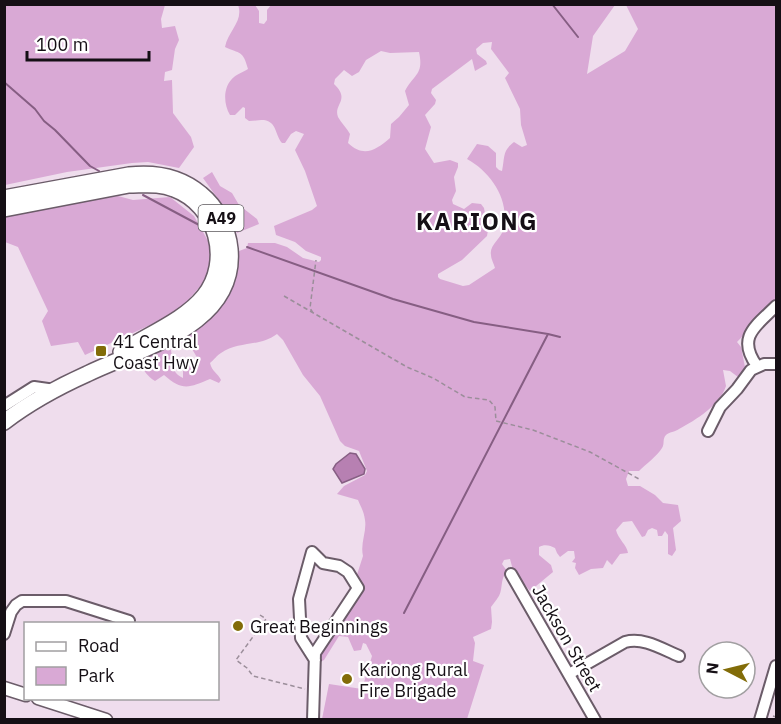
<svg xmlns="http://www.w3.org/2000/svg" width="781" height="724" viewBox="0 0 781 724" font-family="'IBM Plex Sans',sans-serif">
  <rect width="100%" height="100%" fill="#efdded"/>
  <path fill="#d9a9d5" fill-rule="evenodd" d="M5,4L165,5L161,19L162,28L175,26L179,40L175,49L172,70L165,72L164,81L172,80L173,113L191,137L194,147L179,168L148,162L132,163L67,172L5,185Z
    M293,4L615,5L593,36L587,74L625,51L638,29L626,5H776V302L737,342L741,347L745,367L738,377L730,371L723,370L726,386C720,405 696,420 679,429C675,432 669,432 666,435C662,439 665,444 662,448C658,455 645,465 639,471H629L626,479L628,486H640L655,495L663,503L678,505L681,521L673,528L676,550L672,556L668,554V535L665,531L662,536H658L657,530L652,528L648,530L645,536L642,537L632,521L623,522L616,530C618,539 627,545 628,553L620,554L612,565L607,560L603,568L591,569L579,575L575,568L576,563L572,562L575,558L574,551H568L560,557L557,553L555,548C550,545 544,544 539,547V555L551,565L553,572L530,591L513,570L510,559L504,560L502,564L507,571C499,580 504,591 497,599C495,602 493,604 491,607L492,622L491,629L473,637L475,643L473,661L484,665L467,719H322L329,684L362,689L372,656L366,644L363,643L361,650L354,651L348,637L339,636L324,660L320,662H318L317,659L344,615L363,556C360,543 367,532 365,520C364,512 361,507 358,500L337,494L344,486L365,475L367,471L359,451L345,446L340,441L320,396L303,375L283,340L277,334C260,347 238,341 221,353C217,355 214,360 210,363C212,372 218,373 221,380L219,383L210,379C189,388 182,391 164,375L155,381C146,375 140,368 143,357L222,305L228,298L239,251L247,248L248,243H275L287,247L303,258L319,262L321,260V257L306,251L295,242L276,235L274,226L312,210L317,206L305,171L295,150L304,134L296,131L291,134L285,143H282C275,135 277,122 264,120C258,120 254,121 249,121L245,118V108L243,107L235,115H230C223,103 223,86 234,77C237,74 244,72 248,69C243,50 240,54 225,47C228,31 244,21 238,5H255L259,11V23L264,24L267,20V10L271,5ZM492,42L491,49L509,73L505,78L520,109L521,125L527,145L522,147L514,142C502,151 505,157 502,171L499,170L496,167V153L488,146L477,144L467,159C491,172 511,201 503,230C501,239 489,245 491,255C491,259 494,264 495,268L469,285L463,286L440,279L438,277V274L462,260L487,236L488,230L484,208L481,204L472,203L464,209L453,204L452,200L456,191L454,177L458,167V163L450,160L434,163L425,149L431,127L425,115L435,104L436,100L431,93L432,89L472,59L475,71L487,64L486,61L477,54L476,49L483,43ZM381,51L390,53L419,52C424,75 414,74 405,91L409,105L399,117L391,124L390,138C376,150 364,158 348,143L350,134C347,128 341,123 338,117C333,104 351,100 334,84L335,79L344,70L352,76L359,72L366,60ZM177,346L192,349L198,359L183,367V378C170,372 173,362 171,350Z
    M212,172L220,186L232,193L239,205L257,219L259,224L237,233C229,213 216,196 203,178Z
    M118,196L133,200L170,197L194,216L212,248L209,276L185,304L161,320L85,355L78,342L51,346L42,321L48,311L18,247L5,242V215Z"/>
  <path fill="#b780b2" stroke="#865e83" stroke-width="1.5" d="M350,453L356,454L365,469L364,474L342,483L333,469L336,464Z"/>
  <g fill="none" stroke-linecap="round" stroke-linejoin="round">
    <path stroke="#865e83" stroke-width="2" d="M552,4L578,37
      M4,82L35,109L44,121L55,130L90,166L99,171
      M143,195L201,226
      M247,247L393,299L474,322L548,334L404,613
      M548,334L560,337"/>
    <g stroke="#6b5c69" stroke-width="14">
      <path id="minor" d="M757,366C736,337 756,326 776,306
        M4,406L34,387L55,390
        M708,431L720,407L737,389L751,370L764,364H776
        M511,574L595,720
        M4,634L11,612L16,605L22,601H66L129,621
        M569,674L625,642C644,637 662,649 679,656
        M313,720L315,653L358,588L348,572L339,566L323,563L312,552L299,599L301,638L315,660
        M760,720L776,666"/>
    </g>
    <g stroke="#6b5c69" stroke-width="15">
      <path id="major" d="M4,688L26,695
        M38,698L106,720"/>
    </g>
    <g stroke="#6b5c69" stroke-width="18">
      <path id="highway" d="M4,198L129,175C156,172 180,176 201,194C217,207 228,228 230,249C237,326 140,348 87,374C58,387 29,403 4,422
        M4,209L129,185C145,185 160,183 174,189C217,205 232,261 204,296C185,320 147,335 121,352"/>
    </g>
    <path stroke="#9b8e9a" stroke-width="1.5" stroke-dasharray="4.5 3" stroke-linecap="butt" d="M284,296L407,367L433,378L465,397L489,400L495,407L496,421L533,430L590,452L639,479
      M313,313L310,308L316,260
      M260,615L266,619L236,660L247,668L253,676L305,689
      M773,716L776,717"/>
    <use href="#minor" stroke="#fff" stroke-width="10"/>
    <use href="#major" stroke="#fff" stroke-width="12"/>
    <use href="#highway" stroke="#fff" stroke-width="15"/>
  </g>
  <g fill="#826c08" stroke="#fff" stroke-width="2">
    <rect x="95" y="345" width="12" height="12" rx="3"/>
    <circle cx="238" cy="626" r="6"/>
    <circle cx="347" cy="679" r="6"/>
  </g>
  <g text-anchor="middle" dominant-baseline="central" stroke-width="4.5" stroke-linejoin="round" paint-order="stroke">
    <rect fill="#fff" stroke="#5b575b" stroke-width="1.5" x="198.5" y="205" width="45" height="26" rx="4.5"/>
    <g font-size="16" font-weight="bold" fill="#150f15">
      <text x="221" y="218">A49</text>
    </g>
    <g font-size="18" fill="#150f15" stroke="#fff" text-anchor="start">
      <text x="113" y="341">41 Central<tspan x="113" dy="21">Coast Hwy</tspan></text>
      <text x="250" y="626">Great Beginnings</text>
      <text x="359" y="669">Kariong Rural<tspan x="359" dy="21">Fire Brigade</tspan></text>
    </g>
    <g font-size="18" fill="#150f15" stroke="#fff">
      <text transform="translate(567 638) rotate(60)">Jackson Street</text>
    </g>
    <g font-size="24" font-weight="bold" letter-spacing="1.5" fill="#150f15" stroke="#fff">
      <text x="477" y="221">KARIONG</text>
    </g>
  </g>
  <rect width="781" height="724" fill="none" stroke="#150f15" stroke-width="12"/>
  <rect x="24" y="622" width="195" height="78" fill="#ffffff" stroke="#a19fa1" stroke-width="1.5"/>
  <rect x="36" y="642" width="30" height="9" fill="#ffffff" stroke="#a19fa1" stroke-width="1.5"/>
  <text x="78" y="652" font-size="18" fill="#150f15">Road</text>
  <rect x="36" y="667" width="30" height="18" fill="#d9a9d5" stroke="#a19fa1" stroke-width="1.5"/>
  <text x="78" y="682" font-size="18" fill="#150f15">Park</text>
  <g transform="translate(727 670) rotate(277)"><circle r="28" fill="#ffffff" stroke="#a19fa1" stroke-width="1.5"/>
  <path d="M0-4.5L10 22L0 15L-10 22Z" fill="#826c08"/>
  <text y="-9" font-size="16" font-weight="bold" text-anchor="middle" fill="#150f15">N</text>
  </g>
  <path d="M27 51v9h122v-9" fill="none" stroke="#150f15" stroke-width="3"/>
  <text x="36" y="51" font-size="18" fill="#150f15" stroke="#ffffff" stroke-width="4.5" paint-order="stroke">100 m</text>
</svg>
